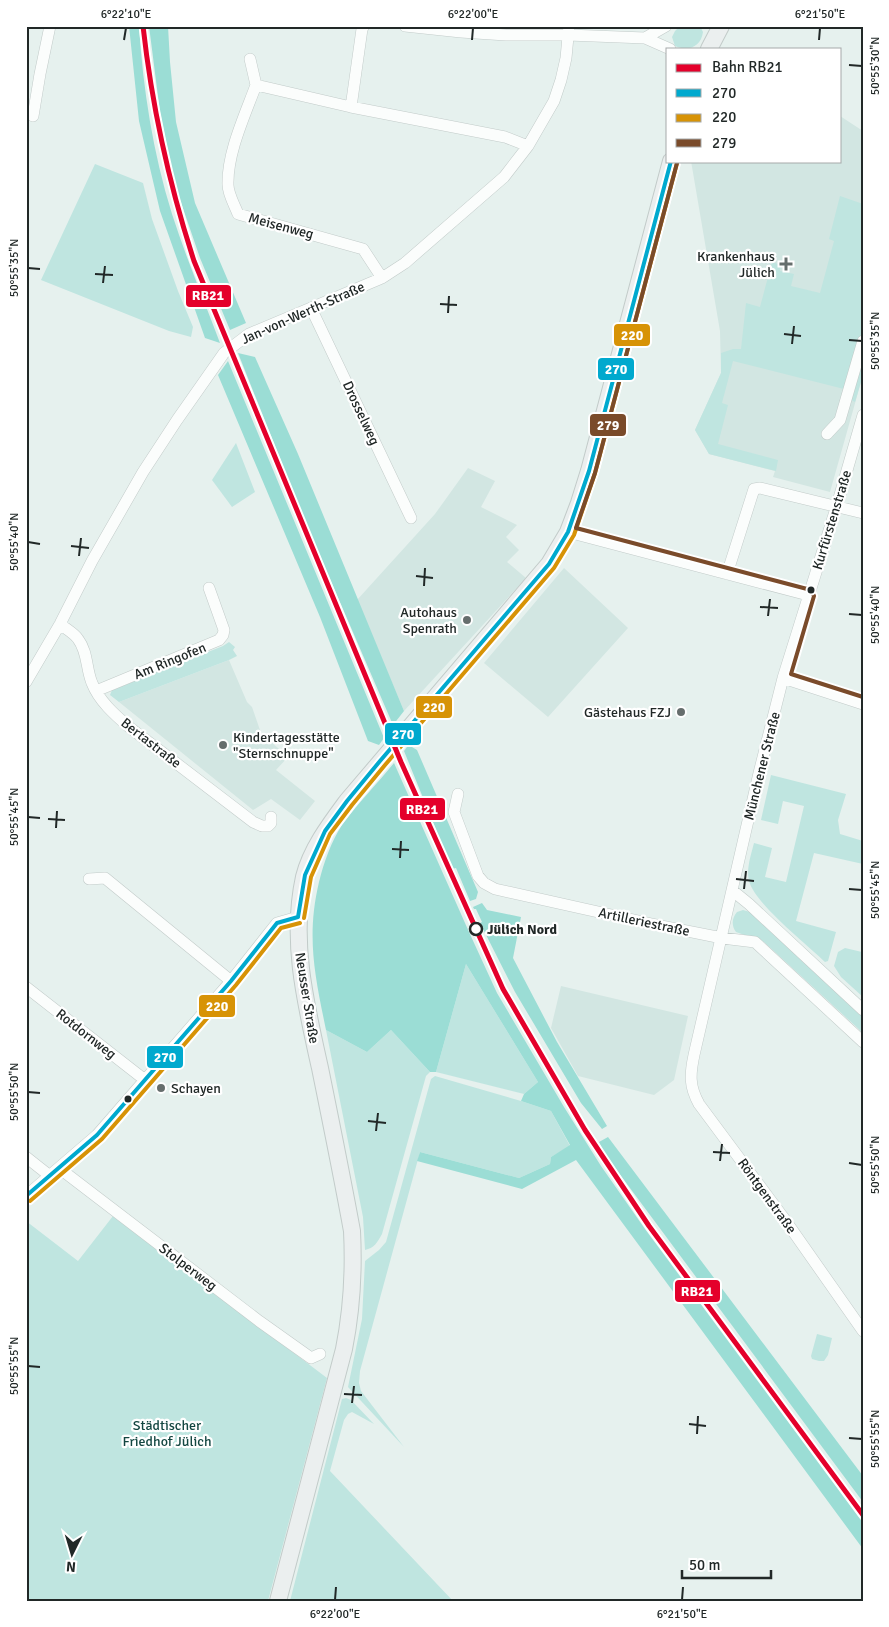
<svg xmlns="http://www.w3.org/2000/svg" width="889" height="1627" viewBox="0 0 889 1627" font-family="Signika,sans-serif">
  <rect width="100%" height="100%" fill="#e6f1ee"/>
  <path fill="#d2e6e2" d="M840,116L863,131V375L830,492L773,477L775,471L709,454L695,430L721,373L720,331L691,161H840Z
    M468,468L495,481L481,507L517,525L506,537L519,550L507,562L526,578L404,711L357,600L435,514Z
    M564,568L628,628L548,717L484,663Z
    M229,660L247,702L252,707L261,733L288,757L276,770L315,801L300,820L271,799L253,810L119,702Z
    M561,986L688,1016L674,1080L654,1095L578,1076L551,1028Z"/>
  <path fill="#bfe5e0" d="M680,26H700L703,32C701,47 688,52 675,46L672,37L675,31Z
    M95,164L143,183L152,219L178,291L193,327L191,337L169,331L41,280Z
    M840,196L863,204V375L855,402L851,400L844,389L733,361L722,403L728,405L718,444L778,460L776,471L709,454L695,430L721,373V353L733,349H741L746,303L760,307L772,262L781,265L780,271L794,274L791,286L820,293L834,241L829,239Z
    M236,443L255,492L232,507L212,480Z
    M229,642L235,647L233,650L237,656L229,660L119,702L110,695L112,690L223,646Z
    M771,775L846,794L838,820L840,834L863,841V864L814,853L796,921L836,932L828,961L825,962C807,944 755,904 749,881C746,869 751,855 754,843L772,848L765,877L786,882L804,806L783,801L778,824L761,820Z
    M743,910L750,912L863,1016V1033L764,942L736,932C731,925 732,918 737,912Z
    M845,948L862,952L863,949V997L841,977L834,966L838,952Z
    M466,964L538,1082L524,1094L436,1072Z
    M326,1030L367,1052L391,1030L430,1072L426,1076L382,1234C377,1243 374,1248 365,1250L363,1217Z
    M435,1076L521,1101L551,1111L570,1146L551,1157L550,1164L519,1178L420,1152L360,1371L359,1383L361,1391L404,1447L348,1387L362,1319L365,1261L379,1250L386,1242L431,1079Z
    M113,1216L327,1378L268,1601H26V1221L78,1261Z
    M817,1334L832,1338L828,1355L824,1361H819L812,1359L811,1356Z
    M346,1398L351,1400L374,1424L352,1412L348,1414L344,1420L330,1471L453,1601H290L342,1399Z"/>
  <path fill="#9bddd5" d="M129,26H139C143,89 153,153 172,214C186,258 204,300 220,343L205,338L160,211L139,121Z
    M149,26H168L170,62L176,122L195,203L246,323L230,330L200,258L175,185L160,112Z
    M238,353L255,357L298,454L404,711L393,725L305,521Z
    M228,361L384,738L379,745L368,741L320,617L218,375Z
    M407,747H412L417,750L478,892L476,899L470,901L456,868L452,869L404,751Z
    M394,763L469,932L497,993L564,1107L601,1166L645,1229L863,1523V1549L576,1160L522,1189L417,1161L420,1152L519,1178L550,1164L551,1157L570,1145L551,1111L521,1101L524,1094L538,1082L466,964L436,1072H430L391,1030L367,1052L326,1030C315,976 306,937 319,882C324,862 331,842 342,825C358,803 377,784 394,763Z
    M482,903L487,910L521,917L513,958L557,1042L607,1126L602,1129L581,1103L515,992L480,923L482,922L476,909H474L473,907Z
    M608,1137L863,1476V1502L601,1149L602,1148L599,1142Z"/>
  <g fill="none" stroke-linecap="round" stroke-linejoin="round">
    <g stroke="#c2cbc9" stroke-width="12">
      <path id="street" d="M405,26L461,32L506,35H568L645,38L670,49
        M645,38L666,26
        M250,59L256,85L351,107L505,137L528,146
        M256,85C245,115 227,153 228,185C228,194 235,206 238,214L363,249L382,278
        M351,107L362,29L364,26
        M33,116L40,74L50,26
        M311,308L411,518
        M863,415L837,505L783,678L759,773L694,1055C690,1074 689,1086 699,1104L783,1217L863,1331
        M827,434L840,420L863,341
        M568,532L808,595
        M727,574L754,489L760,488L863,513
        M60,624C66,629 74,633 78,639C88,652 86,669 92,683C99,701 115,715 129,727L253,822L262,826H268L271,823V817
        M783,678L863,704
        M26,682L60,624L92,561L143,472L177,420L224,353L249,334L382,278L405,263L504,177L528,146L554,101L561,80L566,58L569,26
        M96,691L219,640L223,635L224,630L209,588
        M458,794L454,812L478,876L484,883L495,889L652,924L722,938L755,942L863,1042
        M89,879L105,878L231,981
        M733,891L749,904L863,1010
        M26,987L145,1080
        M26,1157L50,1176
        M59,1168L259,1321L311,1358L320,1354
        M26,1196L97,1135L231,981L277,923L298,917"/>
    </g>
    <g stroke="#c2cbc9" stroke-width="18">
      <path id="secondary" d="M709,49L721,26
        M278,1601L344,1349C352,1309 354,1271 352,1231C342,1176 331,1122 320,1068C306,1005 290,941 304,877C311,849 330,824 347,801L549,564L568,532L579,503L589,471L671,161"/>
    </g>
    <use href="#street" stroke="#fbfdfc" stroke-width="11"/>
    <use href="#secondary" stroke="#ebefef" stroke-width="16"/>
    <g stroke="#fff" stroke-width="8">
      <path id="bus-1" d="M298,917L305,875L325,831L347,801L380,761L549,564L568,532L589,471L671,161
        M26,1196L97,1135L231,981L277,923L298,917"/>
    </g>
    <g stroke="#fff" stroke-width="8">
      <path id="bus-2" d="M304,918L311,877L330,834L352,805L385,765L554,568L574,535L595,473L677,163
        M30,1201L102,1139L236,985L281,928L300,923"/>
    </g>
    <g stroke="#fff" stroke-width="8">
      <path id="bus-3" d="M677,163L595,473L576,528L811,590L814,596L791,674L863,697"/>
    </g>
    <use href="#bus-1" stroke="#00a9ce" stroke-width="4"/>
    <use href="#bus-2" stroke="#d79306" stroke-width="4"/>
    <use href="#bus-3" stroke="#7a4b2a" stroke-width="4"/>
    <g stroke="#fff" stroke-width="9">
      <path id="rail-1" d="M143,26C152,107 169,184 194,261L401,762L503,989L585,1130L649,1226L863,1515"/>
    </g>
    <use href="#rail-1" stroke="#e4002b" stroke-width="5"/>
  </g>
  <path fill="none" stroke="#212827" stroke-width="2" d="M124,40L126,28M472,40L473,28M819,40L820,28M849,65L862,66M28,268L40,269M95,274L113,275M103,283L105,266M440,304L457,305M448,313L449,296M784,334L801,336M849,340L862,341M792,344L794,326M28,542L40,544M71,546L89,548M79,556L81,538M416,576L433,578M424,586L425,568M760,607L778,608M849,614L862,615M768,616L770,599M28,817L40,818M48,819L65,820M56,828L57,811M392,849L409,850M400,858L401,841M736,879L754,881M744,889L746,871M849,889L862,890M28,1092L40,1093M368,1121L386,1123M376,1131L378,1113M713,1152L730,1153M720,1161L722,1144M849,1163L862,1165M28,1366L40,1367M344,1394L362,1395M352,1403L354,1386M689,1424L706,1426M697,1434L698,1416M849,1438L862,1439M335,1600L336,1587M682,1600L683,1587"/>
  <g fill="#666e6d" stroke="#fff" stroke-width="2">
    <path d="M783.5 256.5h5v5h5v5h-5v5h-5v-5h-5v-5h5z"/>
    <circle cx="467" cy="620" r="5"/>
    <circle cx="681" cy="712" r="5"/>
    <circle cx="223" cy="745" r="5"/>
    <circle cx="161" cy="1088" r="5"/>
  </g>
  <g fill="#212827" stroke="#fff" stroke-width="2">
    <circle cx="811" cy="590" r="4.5"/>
    <circle cx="128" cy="1099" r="4.5"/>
  </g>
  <circle fill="#fff" stroke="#212827" stroke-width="2.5" cx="476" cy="929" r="6"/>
  <g text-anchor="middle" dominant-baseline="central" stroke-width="4.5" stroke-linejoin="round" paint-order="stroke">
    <g font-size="14" fill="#212827" stroke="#fff">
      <text transform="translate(281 226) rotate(15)">Meisenweg</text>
      <text transform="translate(303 313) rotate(-24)">Jan-von-Werth-Straße</text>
      <text transform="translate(361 413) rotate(65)">Drosselweg</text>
      <text transform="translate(832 520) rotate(-73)">Kurfürstenstraße</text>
      <text transform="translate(170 661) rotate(-22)">Am Ringofen</text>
      <text transform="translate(151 743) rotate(38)">Bertastraße</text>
      <text transform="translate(762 766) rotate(-76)">Münchener Straße</text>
      <text transform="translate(644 922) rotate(12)">Artilleriestraße</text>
      <text transform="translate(307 998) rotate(81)">Neusser Straße</text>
      <text transform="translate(86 1034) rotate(38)">Rotdornweg</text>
      <text transform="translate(767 1196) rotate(54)">Röntgenstraße</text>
      <text transform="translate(188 1267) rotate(37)">Stolperweg</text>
    </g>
    <g font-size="14" fill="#212827" stroke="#fff" text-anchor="end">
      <text x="775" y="256">Krankenhaus<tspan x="775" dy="16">Jülich</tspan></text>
      <text x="457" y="612">Autohaus<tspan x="457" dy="16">Spenrath</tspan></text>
      <text x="671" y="712">Gästehaus FZJ</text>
      <text x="233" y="737" text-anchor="start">Kindertagesstätte<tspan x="233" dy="16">"Sternschnuppe"</tspan></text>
      <text x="171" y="1088" text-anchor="start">Schayen</text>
    </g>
    <g font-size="14" font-weight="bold" fill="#212827" stroke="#fff" text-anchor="start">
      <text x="487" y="929">Jülich Nord</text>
    </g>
    <g font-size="14" fill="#134641" stroke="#fff">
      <text x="167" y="1425">Städtischer<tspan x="167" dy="16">Friedhof Jülich</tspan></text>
    </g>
  </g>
  <g stroke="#fff" stroke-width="2">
    <rect x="185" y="284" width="47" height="24" rx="5" fill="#e4002b"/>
    <rect x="613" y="323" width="38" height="24" rx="5" fill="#d79306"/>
    <rect x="597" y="357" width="38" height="24" rx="5" fill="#00a9ce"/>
    <rect x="589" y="413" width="38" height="24" rx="5" fill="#7a4b2a"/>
    <rect x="415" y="695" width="38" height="24" rx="5" fill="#d79306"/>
    <rect x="384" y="722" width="38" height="24" rx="5" fill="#00a9ce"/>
    <rect x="399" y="797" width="47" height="24" rx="5" fill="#e4002b"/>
    <rect x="198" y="994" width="38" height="24" rx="5" fill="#d79306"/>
    <rect x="146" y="1045" width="38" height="24" rx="5" fill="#00a9ce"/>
    <rect x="674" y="1279" width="47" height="24" rx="5" fill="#e4002b"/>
  </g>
  <g font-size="14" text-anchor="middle" font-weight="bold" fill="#fff">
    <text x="208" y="300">RB21</text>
    <text x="632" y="340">220</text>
    <text x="616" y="374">270</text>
    <text x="608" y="430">279</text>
    <text x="434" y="712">220</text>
    <text x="403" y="739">270</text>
    <text x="422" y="814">RB21</text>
    <text x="217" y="1011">220</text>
    <text x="165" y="1062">270</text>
    <text x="697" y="1296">RB21</text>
  </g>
  <rect width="889" height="1627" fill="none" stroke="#ffffff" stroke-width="55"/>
  <rect x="666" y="48" width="175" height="115" fill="#ffffff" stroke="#a6a9a9"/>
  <rect x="676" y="64" width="25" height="8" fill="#e4002b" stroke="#a6a9a9"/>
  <text x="712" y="72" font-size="15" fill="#212827">Bahn RB21</text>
  <rect x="676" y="89" width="25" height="8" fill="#00a9ce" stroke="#a6a9a9"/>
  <text x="712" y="98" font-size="15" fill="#212827">270</text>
  <rect x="676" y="114" width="25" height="8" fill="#d79306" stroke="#a6a9a9"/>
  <text x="712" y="122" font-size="15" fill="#212827">220</text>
  <rect x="676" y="139" width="25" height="8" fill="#7a4b2a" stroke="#a6a9a9"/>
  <text x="712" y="148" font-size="15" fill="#212827">279</text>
  <g transform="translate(72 1554) rotate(185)" stroke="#ffffff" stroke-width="4" paint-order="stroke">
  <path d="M0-4L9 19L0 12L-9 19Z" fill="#212827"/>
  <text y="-8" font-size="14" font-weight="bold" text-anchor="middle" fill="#212827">N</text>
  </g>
  <path d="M682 1570v8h89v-8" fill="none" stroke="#212827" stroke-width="2.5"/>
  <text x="689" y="1570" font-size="15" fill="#212827" stroke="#ffffff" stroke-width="4" paint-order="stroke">50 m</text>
  <rect x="28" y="28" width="834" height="1572" fill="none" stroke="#212827" stroke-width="2"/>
  <g font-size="12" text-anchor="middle" fill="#212827">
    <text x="126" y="18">6°22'10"E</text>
    <text x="473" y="18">6°22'00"E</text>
    <text x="820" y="18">6°21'50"E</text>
    <text transform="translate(875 66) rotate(-90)" y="4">50°55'30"N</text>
    <text transform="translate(14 268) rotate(-90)" y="4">50°55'35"N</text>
    <text transform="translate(875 341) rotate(-90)" y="4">50°55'35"N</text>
    <text transform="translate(14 542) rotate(-90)" y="4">50°55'40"N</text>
    <text transform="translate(875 615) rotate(-90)" y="4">50°55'40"N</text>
    <text transform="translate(14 817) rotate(-90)" y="4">50°55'45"N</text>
    <text transform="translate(875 890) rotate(-90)" y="4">50°55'45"N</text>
    <text transform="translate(14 1092) rotate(-90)" y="4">50°55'50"N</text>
    <text transform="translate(875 1165) rotate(-90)" y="4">50°55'50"N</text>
    <text transform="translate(14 1366) rotate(-90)" y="4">50°55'55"N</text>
    <text transform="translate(875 1439) rotate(-90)" y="4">50°55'55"N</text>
    <text x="335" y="1618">6°22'00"E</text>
    <text x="682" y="1618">6°21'50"E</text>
  </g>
</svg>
